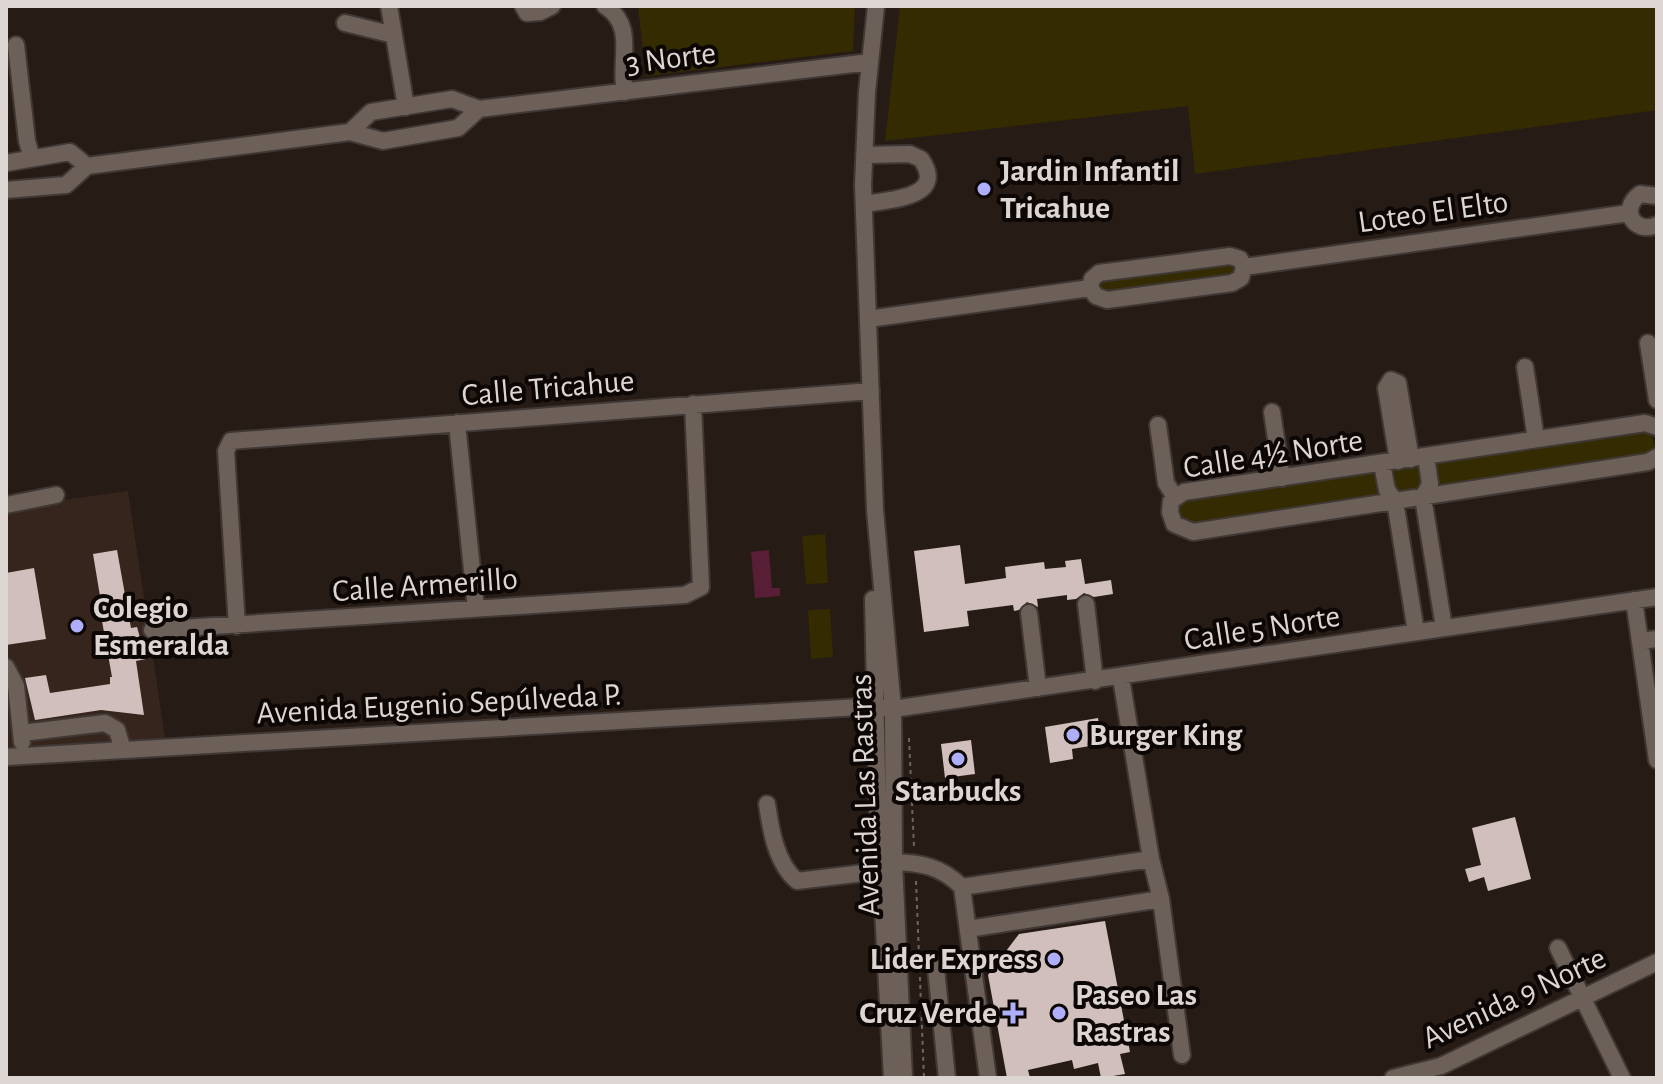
<svg xmlns="http://www.w3.org/2000/svg" width="1663" height="1084" viewBox="0 0 1663 1084" font-family="'Alegreya Sans',sans-serif">
  <rect width="100%" height="100%" fill="#271b15"/>
  <path fill="#36251d" d="M128,491L166,744L6,752V508Z"/>
  <path fill="#342c00" d="M638,6H855L853,51L646,76Z
    M900,6H1657V110L1195,174L1188,106L885,141Z
    M1232,264L1236,267V272L1231,276L1103,293L1098,287L1101,281Z
    M1643,431H1650L1655,448L1645,457L1186,525L1177,517V503L1180,500Z
    M825,534L828,583L806,584L802,536Z
    M830,609L833,657L811,659L808,610Z"/>
  <path fill="#571e35" d="M769,550L772,588H780V596L755,598L751,552Z"/>
  <path fill="#d1bfbd" d="M960,545L965,584L1006,578L1005,567L1044,562L1045,569L1066,567L1065,561L1081,559L1085,584L1111,580L1113,594L1094,597L1084,593L1076,599L1067,600V595L1037,599L1038,607L1027,602L1019,610L1014,611L1013,605L967,611L969,626L924,632L914,551Z
    M117,550L131,628L137,627L146,659L136,661L144,715L101,710L35,720L25,678L46,675L50,693L110,684V677H112L102,621L104,620L93,554Z
    M34,568L46,639L6,645V573Z
    M1098,718L1102,744L1072,749L1073,759L1050,763L1045,727Z
    M971,740L975,774L945,778L941,744Z
    M1515,817L1531,879L1488,891L1484,877L1469,882L1465,869L1481,865L1472,828Z
    M1105,921L1130,1052L1120,1054L1125,1074L1101,1078L1098,1063L1074,1069L1072,1060L1028,1070L1030,1078H1007L988,975L1019,934Z"/>
  <g fill="none" stroke-linecap="round" stroke-linejoin="round">
    <g stroke="#403834" stroke-width="20">
      <path id="minor" d="M389,6L406,107
        M523,6L527,13L540,12L552,6
        M605,6C637,26 618,62 625,92
        M876,6L867,92L863,185L875,510L893,709L894,862L904,1078
        M345,23L394,35
        M16,45L27,141L32,158
        M350,132L371,112L452,99L479,109L870,62
        M864,155L910,154L921,159C948,198 888,200 864,204
        M6,163L70,152L87,166
        M6,190L66,185L87,166L350,132L383,141L458,128L479,109
        M1657,196L1640,194C1619,209 1634,235 1657,225
        M1230,256L1240,259L1244,267L1241,278L1232,283L1107,300L1096,296L1090,288L1092,279L1099,273Z
        M1244,267L1629,213
        M868,319L1090,288
        M1648,343L1657,400
        M1525,367L1536,439
        M1272,412L1282,478
        M457,423L476,609
        M1158,425L1166,483L1175,497
        M1657,427L1645,423L1184,492L1171,501L1170,512L1174,524L1193,532L1648,462L1657,457
        M1426,456L1430,484L1423,497L1444,628
        M1398,461L1386,388L1391,380L1398,383L1411,459
        M1382,464L1387,490L1395,501L1416,632
        M6,505L56,495
        M873,599L878,816L892,1078
        M1634,600L1657,760
        M1086,604L1095,681
        M1029,613L1038,688
        M237,626L226,451L231,441L871,391
        M152,630L685,595L701,587L693,404
        M1640,641L1657,639
        M6,667L16,686L22,742
        M1121,678L1151,859L1161,899L1182,1055
        M22,733L105,723L117,730L123,750
        M6,757L876,706L893,709L1657,597
        M767,804C771,831 776,863 797,881L880,871
        M894,862C921,863 941,866 962,887L988,1078
        M962,887L1151,859
        M968,929L1161,899
        M1558,948L1622,1078
        M947,1078L936,968L943,963L972,960
        M1393,1078L1441,1066L1657,962"/>
    </g>
    <path stroke="#706560" stroke-width="2" stroke-dasharray="4 4" stroke-linecap="butt" d="M909,738L914,847
      M916,881L924,1078"/>
    <use href="#minor" stroke="#6d6059" stroke-width="16"/>
  </g>
  <g fill="#aeaefb" stroke="#0c0705" stroke-width="3">
    <circle cx="984" cy="189" r="8"/>
    <circle cx="77" cy="626" r="8"/>
    <circle cx="1073" cy="735" r="8"/>
    <circle cx="958" cy="759" r="8"/>
    <circle cx="1054" cy="959" r="8"/>
    <path d="M1009 1001h8v8h8v8h-8v8h-8v-8h-8v-8h8z"/>
    <circle cx="1059" cy="1013" r="8"/>
  </g>
  <g text-anchor="middle" dominant-baseline="central" stroke-width="8" stroke-linejoin="round" paint-order="stroke">
    <g font-size="32" fill="#ddd5d1" stroke="#0c0705">
      <text transform="translate(671 58) rotate(-7)">3 Norte</text>
      <text transform="translate(1433 212) rotate(-8)">Loteo El Elto</text>
      <text transform="translate(548 388) rotate(-5)">Calle Tricahue</text>
      <text transform="translate(1273 454) rotate(-9)">Calle 4½ Norte</text>
      <text transform="translate(425 585) rotate(-4)">Calle Armerillo</text>
      <text transform="translate(1262 628) rotate(-9)">Calle 5 Norte</text>
      <text transform="translate(439 704) rotate(-3)">Avenida Eugenio Sepúlveda P.</text>
      <text transform="translate(865 795) rotate(-92)">Avenida Las Rastras</text>
      <text transform="translate(1514 998) rotate(-25)">Avenida 9 Norte</text>
    </g>
    <g font-size="32" font-weight="bold" fill="#ddd5d1" stroke="#0c0705" text-anchor="start">
      <text x="1000" y="171">Jardin Infantil<tspan x="1000" dy="37">Tricahue</tspan></text>
      <text x="93" y="608">Colegio<tspan x="93" dy="37">Esmeralda</tspan></text>
      <text x="1089" y="735">Burger King</text>
      <text x="958" y="791" text-anchor="middle">Starbucks</text>
      <text x="1038" y="959" text-anchor="end">Lider Express</text>
      <text x="1075" y="995">Paseo Las<tspan x="1075" dy="37">Rastras</tspan></text>
      <text x="997" y="1013" text-anchor="end">Cruz Verde</text>
    </g>
  </g>
  <rect width="1663" height="1084" fill="none" stroke="#ddd5d1" stroke-width="16"/>
</svg>
